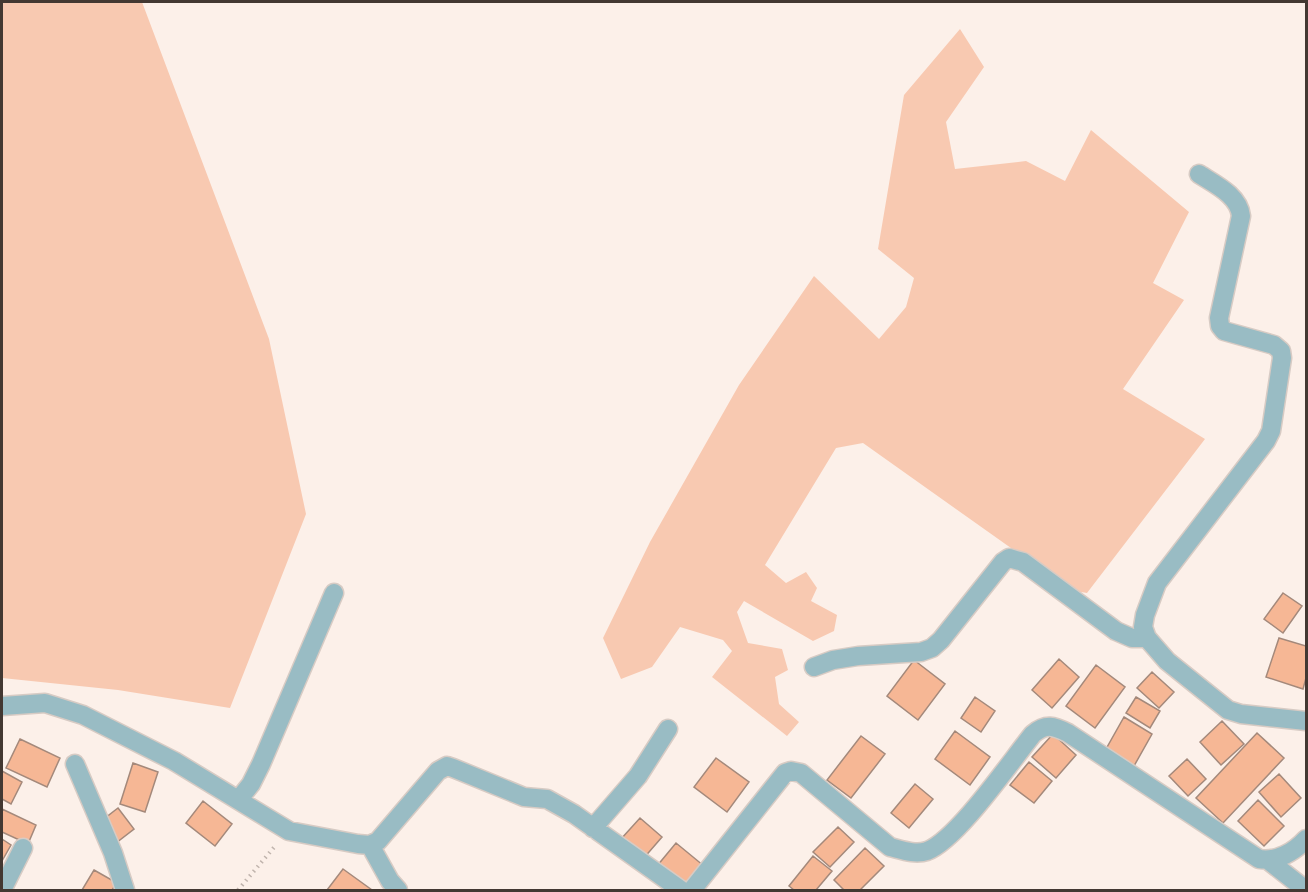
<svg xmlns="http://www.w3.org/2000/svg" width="1308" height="892" viewBox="0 0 1308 892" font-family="'DejaVu Sans',sans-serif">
  <rect width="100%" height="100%" fill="#fcf0e9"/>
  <path fill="#f8c9b1" d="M2,2H142L269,339L306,514L230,708L118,690L2,678Z
    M960,29L984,67L946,122L955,169L1026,161L1065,181L1091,130L1189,212L1153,283L1184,300L1123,389L1205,439L1087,593L1070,590L863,443L836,448L765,565L786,583L806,572L817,588L811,601L837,615L834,631L813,641L744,601L737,612L748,643L782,649L788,670L775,677L779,704L799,722L787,736L712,677L732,651L723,640L680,627L652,667L621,679L603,638L650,542L739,385L814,276L879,339L906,307L914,278L878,249L904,95Z"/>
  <path fill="#f6b795" stroke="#a4897b" stroke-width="1.5" d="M1283,593L1302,606L1283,633L1264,619Z
    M1279,638L1306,646V678L1303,689L1266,677Z
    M1059,659L1079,677L1052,708L1032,690Z
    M914,660L945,684L918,720L887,696Z
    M1096,665L1125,687L1095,728L1066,706Z
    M1152,672L1174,692L1159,708L1137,688Z
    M975,697L995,711L981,732L961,718Z
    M1136,697L1160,711L1150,728L1126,713Z
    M1124,717L1152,734L1134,766L1106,749Z
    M1222,721L1244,744L1221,765L1200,742Z
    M955,731L990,757L970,785L935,759Z
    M1257,733L1284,758L1223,823L1196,798Z
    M1053,734L1076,755L1056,778L1032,757Z
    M861,736L885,754L851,798L827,780Z
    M20,739L60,758L47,787L6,768Z
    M716,758L749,782L727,812L694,787Z
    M1187,759L1206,779L1188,796L1169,776Z
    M1029,762L1052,781L1034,803L1010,785Z
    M133,763L158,772L145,812L120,804Z
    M2,771L22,782L11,804L2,799Z
    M1279,774L1301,798L1281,817L1259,792Z
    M915,784L933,799L909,828L891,813Z
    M1258,800L1284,826L1264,846L1238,821Z
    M203,801L232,824L215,846L186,823Z
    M118,808L134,829L116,843L100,822Z
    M2,809L36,825L28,844L2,832Z
    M640,818L662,837L643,859L621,839Z
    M838,827L854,842L830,867L813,852Z
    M2,839L11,845L2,861Z
    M676,843L704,866L686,889L657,866Z
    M865,848L884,866L860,890H844L834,880Z
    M813,856L832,871L816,890H794L789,886Z
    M343,869L372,890H327Z
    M94,870L117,883L112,890H82Z"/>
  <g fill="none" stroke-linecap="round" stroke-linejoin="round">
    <g stroke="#d7cbc4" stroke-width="21">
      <path id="street" d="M1199,174C1214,184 1239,195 1241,216L1219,318L1220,326L1224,331L1274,345L1281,351L1282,358L1271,431L1266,441L1157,583L1145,615L1143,627L1147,638L1167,661L1228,710L1241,714L1306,721
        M814,667L833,660L858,656L921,652L932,648L941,640L1003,562L1009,558L1023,562L1116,631L1132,638H1147
        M2,706L45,703L83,715L174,761L289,831L358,844L370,845L378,841L438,771L447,766L453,768L524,797L547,799L574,814L681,890
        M75,764L113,853L125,890
        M239,799L251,784L261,764L334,593
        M593,828L638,776L668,729
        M370,845L390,881L398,890
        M1269,861L1306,890
        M2,890L23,848
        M692,890L785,773L791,771L801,773L890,847C902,850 915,855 927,851C957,840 1011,761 1033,734C1046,723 1054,726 1068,733L1259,859C1277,862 1294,852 1306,839"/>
    </g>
    <path stroke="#c0b4ad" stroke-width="4" stroke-dasharray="1.5 4.5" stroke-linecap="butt" d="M238,890L276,845"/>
    <use href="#street" stroke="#99bcc4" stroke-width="18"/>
  </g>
  <rect width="1308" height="892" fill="none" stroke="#433832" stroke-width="6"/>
</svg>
